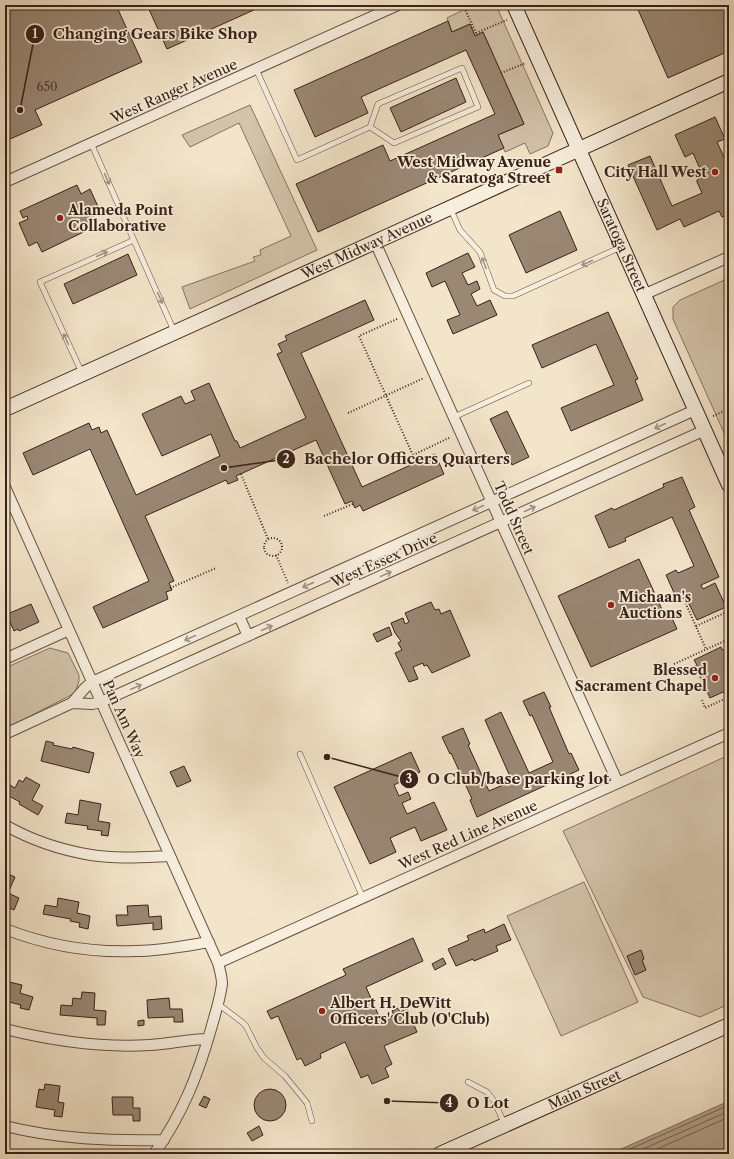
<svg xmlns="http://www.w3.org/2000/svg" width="734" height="1159" viewBox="0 0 734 1159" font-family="'Libre Caslon Text',serif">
  <rect width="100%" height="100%" fill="#f3e5ca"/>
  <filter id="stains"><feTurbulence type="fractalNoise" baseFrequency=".005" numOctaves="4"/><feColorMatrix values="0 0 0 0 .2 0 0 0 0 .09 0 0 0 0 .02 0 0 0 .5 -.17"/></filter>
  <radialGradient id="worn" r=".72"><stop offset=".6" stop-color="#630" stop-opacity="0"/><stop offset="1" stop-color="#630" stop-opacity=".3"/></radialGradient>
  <path fill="#d3c4ab" stroke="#867260" d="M466,5H496L553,133L548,146L530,154L525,143L505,152L498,135L524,124L483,32L475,36L470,24L452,32L447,18L467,8Z
    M250,105L317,250L190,309L182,287L255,261L253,257L261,255L260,250L291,236L239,123L190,147L182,135Z
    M729,278V444L673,319V307L680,300Z
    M50,648L68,653L79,675V681L75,693L5,729V668Z
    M729,755V1004L700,1017L643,997L563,831Z
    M584,882L638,1002L561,1036L507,916Z"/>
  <path fill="#b4a28d" stroke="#836e5d" d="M729,1101V1154H610Z"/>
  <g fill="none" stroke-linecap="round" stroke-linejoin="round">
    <path stroke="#766252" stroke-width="1" d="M619,1154L729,1105
      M632,1154L729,1111
      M646,1154L729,1117"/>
  </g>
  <path fill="#9a8774" stroke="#392116" d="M18,5H116L142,62L35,110L42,125L10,139L5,128V11Z
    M147,5H265L167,49Z
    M636,5H729V51L668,78Z
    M448,21L452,32L470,24L475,36L483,32L524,124L498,135L504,148L318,232L296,184L383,145L390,161L495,114L466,50L361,97L368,113L315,137L294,90Z
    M456,78L466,102L401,132L390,108Z
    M715,117L725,139L717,142L729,168V214L722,217L719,211L684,227L680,219L657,230L628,165L650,156L672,206L702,193L697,182V180L703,176L693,153L685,157L675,135Z
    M77,185L81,194L90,189L101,213L92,217L96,226L42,252L37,242L29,246L19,223L28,219L27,216L23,218L20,211Z
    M560,211L577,250L526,273L509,235Z
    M468,253L475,267L462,273L468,285L477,281L480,289L471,294L477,306L490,300L497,315L453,334L447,320L460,315L445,281L432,287L426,273Z
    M128,254L137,275L73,304L64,284Z
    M365,300L374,320L301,353L362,487L435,454L444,474L363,511L360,505L355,508L352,501L345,504L316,440L236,476L238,480L228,484L226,480L145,516L174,581L169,583L172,590L166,592L168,599L103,628L93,607L149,581L90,449L33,475L23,453L89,423L92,430L99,427L101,433L107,430L136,495L220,456L211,434L162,456L142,414L181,396L185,404L195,400L191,391L209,383L235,441H237L240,448L306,418L277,354L282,352L278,344L287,340L285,336Z
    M608,312L638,379L635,380L643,400L571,431L561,408L614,385L596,344L542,368L532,345Z
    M507,411L529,457L512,465L490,419Z
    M682,477L695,507L689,510L719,577L701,585L703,589L715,583L726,607L697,620L683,592L675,595L666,575L676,570L678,573L694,566L672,517L625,538L626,541L609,548L595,516L612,508L614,510L664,487L663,484Z
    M639,559L665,616L670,614L677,629L591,667L558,596Z
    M431,602L435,610L439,609L441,614L450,610L470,656L432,673L427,665L424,666L423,663L413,667L418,679L409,682L395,653L402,650L398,643L401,641L395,633L391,623L403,618L405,624L409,622L405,613Z
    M31,604L39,622L19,631L18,629L14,631L9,620L6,622L5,615Z
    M389,627L392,635L377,642L373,634Z
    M721,647L722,650L729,647V691L724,693L723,692L710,698L695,666L697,665L694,660Z
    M544,692L551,707H549L569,754L571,753L579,770L477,817L470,800L472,799L451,753L450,754L442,737L463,728L470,744L468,745L489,791L512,781L485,720L501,712L529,773L553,762L532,715L530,716L523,701Z
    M46,741L54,743L53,745L72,749L73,747L94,753L89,773L41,761Z
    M411,752L420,772L394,785L399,796L408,792L411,799L402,803L407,814L434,802L447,830L421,841L415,827L390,838L396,852L370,864L334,787Z
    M184,766L191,781L177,787L170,772Z
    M26,777L40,785L32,800L43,806L38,815L19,804L20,802L5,794V782L15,788L19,780L23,782Z
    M80,800L101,804L98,821L110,823L108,836L101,835L102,831L87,829L88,826L65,823L67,813L78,815Z
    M5,873L15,877L8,893L19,898L14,910L7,907L9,904L5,902Z
    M58,898L79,902L77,913L90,916L88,929L79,927L80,923L70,921L71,919L43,914L45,905L57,907Z
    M148,905L149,917L161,916L162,929L153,930V923L117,926L116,915H128L127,906Z
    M504,924L511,940L496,946L498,951L474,961L473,959L456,966L448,949L469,940L467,936L484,929L485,933Z
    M413,938L423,961L366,987L381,1021L394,1015L392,1011L398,1008L400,1012L407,1009L417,1032L384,1046L392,1064L385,1068L389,1077L372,1084L368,1075L361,1078L345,1042L320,1054L321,1058L305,1066L301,1058L297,1060L278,1016L271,1019L267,1011L346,975L343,969Z
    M641,950L644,959L642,960L646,970L635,975L627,956Z
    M443,958L446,964L435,970L432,964Z
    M5,981L22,985L20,993L33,997L29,1010L20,1008L21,1005L5,1001Z
    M82,992L95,993L94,1010L106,1011L105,1025H97V1018L60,1015L61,1005L72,1006L73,998L81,999Z
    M169,998L170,1009H182L183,1022H174V1017L148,1018L147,1000Z
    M144,1020V1025L138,1026V1021Z
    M45,1084L60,1086L58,1102L64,1103L62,1117L54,1116L55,1110L36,1107L39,1089L44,1090Z
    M254 1105a16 16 0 1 1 32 0a16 16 0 1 1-32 0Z
    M204,1096L210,1099L206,1108L199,1105Z
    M112,1097H133V1108H140V1121H133V1115H113Z
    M259,1126L263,1135L252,1141L247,1133Z"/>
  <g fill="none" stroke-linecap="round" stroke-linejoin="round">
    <g stroke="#685243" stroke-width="6">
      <path id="lane" d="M256,69L297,160L370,127L378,104L462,68L478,107L394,143L370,127
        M91,143L174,331
        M451,210L460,230L480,252L494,290L505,296H513L621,247
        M82,373L40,282L134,240
        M454,417L529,383
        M300,754L363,898
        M218,1004L242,1022L246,1026L257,1048L264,1058L285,1076L307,1103L312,1121
        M468,1082L487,1092L494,1101L505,1125"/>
    </g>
    <g stroke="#685243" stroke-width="12">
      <path id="street" d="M5,182L398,5
        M375,242L618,783
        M643,295L729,257
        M5,487L218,963C220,970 222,977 222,984C220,1000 215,1014 211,1029C198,1075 182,1115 154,1154
        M348,567L357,587
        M239,616L248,636
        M5,659L69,630
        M72,703L92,704L101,702L705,430
        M5,734L72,703L85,688L92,682L695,410
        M5,825C31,840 61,850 91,855C117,859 144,857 170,856
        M5,929C46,945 92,953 136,951C161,951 185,946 209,942
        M218,963L729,733
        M5,1029C53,1041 101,1048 150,1045C170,1044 189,1039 208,1039
        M5,1126C57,1139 110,1141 164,1140"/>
    </g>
    <g stroke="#392116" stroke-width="16">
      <g id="secondary">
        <path id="s1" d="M514,5L729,485"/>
        <path id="s2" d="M5,409L375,242L729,81"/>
        <path id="s3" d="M440,1154L729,1025"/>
      </g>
    </g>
    <path stroke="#392116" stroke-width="2" stroke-dasharray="1 2" stroke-linecap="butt" d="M463,5L477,35
      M476,33L507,20
      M501,73L526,63
      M397,319L359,336L416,462
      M348,413L424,378
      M713,416L729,409
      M413,455L451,437
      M241,474L268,539
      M324,516L353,504
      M264 547a9 9 0 1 1 18 0a9 9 0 1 1-18 0Z
      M276,555L288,583
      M170,588L216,568
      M682,595L706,649
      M696,626L729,611
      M674,664L729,639
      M702,700L705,708L729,697"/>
    <use href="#lane" stroke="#f7eedd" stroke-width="5"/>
    <use href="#street" stroke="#f7eedd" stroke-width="10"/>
    <use href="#secondary" stroke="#f7eedd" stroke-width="14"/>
  </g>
  <defs><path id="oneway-shaft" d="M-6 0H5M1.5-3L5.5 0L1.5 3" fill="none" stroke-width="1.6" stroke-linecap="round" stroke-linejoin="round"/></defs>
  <g stroke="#a29283">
    <use href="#oneway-shaft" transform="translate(107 179) rotate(66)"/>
    <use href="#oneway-shaft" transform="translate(102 254) rotate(-24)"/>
    <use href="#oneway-shaft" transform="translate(484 263) rotate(-111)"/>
    <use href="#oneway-shaft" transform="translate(587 263) rotate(156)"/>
    <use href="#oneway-shaft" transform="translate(160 298) rotate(66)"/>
    <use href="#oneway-shaft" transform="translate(66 339) rotate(-114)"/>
    <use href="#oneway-shaft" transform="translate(660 426) rotate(156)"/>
    <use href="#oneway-shaft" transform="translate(478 508) rotate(156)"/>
    <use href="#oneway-shaft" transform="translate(530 509) rotate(-24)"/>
    <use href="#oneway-shaft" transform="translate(386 574) rotate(-24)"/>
    <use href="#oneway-shaft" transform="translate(308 585) rotate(156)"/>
    <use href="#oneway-shaft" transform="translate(267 628) rotate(-24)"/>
    <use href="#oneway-shaft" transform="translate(190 638) rotate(156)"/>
    <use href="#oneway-shaft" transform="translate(136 687) rotate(-24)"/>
  </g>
  <g fill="#8f2418" stroke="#f7eedd" stroke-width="1.5">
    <rect x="555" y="166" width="8" height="8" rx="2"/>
    <circle cx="715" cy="172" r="4"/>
    <circle cx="60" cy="218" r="4"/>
    <circle cx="611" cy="605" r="4"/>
    <circle cx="715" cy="678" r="4"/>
    <circle cx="322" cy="1011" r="4"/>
  </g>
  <g text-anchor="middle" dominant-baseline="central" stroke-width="3.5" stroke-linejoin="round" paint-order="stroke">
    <g font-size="12" fill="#513a2e">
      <text x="47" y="86">650</text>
    </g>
    <g font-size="14" fill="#392116" stroke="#f7eedd">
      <text transform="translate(174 91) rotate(-24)">West Ranger Avenue</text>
      <text stroke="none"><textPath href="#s1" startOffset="263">Saratoga Street</textPath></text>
      <text stroke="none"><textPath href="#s2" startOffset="397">West Midway Avenue</textPath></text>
      <text transform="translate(514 518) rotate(66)">Todd Street</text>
      <text transform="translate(384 560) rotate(-24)">West Essex Drive</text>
      <text transform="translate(124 719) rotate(66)">Pan Am Way</text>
      <text transform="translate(468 835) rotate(-24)">West Red Line Avenue</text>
      <text stroke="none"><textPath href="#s3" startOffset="158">Main Street</textPath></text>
    </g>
    <g font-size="14" font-weight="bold" fill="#392116" stroke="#f7eedd" text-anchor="end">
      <text x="551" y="162">West Midway Avenue<tspan x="551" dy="16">&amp; Saratoga Street</tspan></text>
      <text x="707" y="172">City Hall West</text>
      <text x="68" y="210" text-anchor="start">Alameda Point<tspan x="68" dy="16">Collaborative</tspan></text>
      <text x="619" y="597" text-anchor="start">Michaan's<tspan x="619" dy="16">Auctions</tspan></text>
      <text x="707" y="670">Blessed<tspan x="707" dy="16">Sacrament Chapel</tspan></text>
      <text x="330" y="1003" text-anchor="start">Albert H. DeWitt<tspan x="330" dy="16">Officers' Club (O'Club)</tspan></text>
    </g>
  </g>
  <path fill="none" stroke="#392116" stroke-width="1.5" d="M20 110L35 34M224 468L286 459M327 757L409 779M387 1101L449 1103"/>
  <g fill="#392116" stroke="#f7eedd" stroke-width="1.5">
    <circle cx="20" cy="110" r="4"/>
    <circle cx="224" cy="468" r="4"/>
    <circle cx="327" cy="757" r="4"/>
    <circle cx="387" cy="1101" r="4"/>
    <circle cx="35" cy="34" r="10"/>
    <circle cx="286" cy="459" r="10"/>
    <circle cx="409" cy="779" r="10"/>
    <circle cx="449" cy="1103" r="10"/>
  </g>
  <g font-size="12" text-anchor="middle" font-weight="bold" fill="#fff">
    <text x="35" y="38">1</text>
    <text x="286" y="463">2</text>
    <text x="409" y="783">3</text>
    <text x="449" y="1107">4</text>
  </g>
  <g font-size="15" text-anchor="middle" font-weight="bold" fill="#392116" stroke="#f7eedd" stroke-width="3.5" stroke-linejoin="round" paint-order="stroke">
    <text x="155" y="39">Changing Gears Bike Shop</text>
    <text x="407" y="464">Bachelor Officers Quarters</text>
    <text x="518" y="784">O Club/base parking lot</text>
    <text x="488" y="1108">O Lot</text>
  </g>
  <rect width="734" height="1159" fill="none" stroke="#f3e5ca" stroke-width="20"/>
  <rect x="6" y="6" width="722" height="1147" fill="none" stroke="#392116" stroke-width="2"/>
  <rect x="10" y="10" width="714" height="1139" fill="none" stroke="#392116"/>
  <rect width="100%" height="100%" filter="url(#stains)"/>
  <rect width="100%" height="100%" fill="url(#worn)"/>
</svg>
